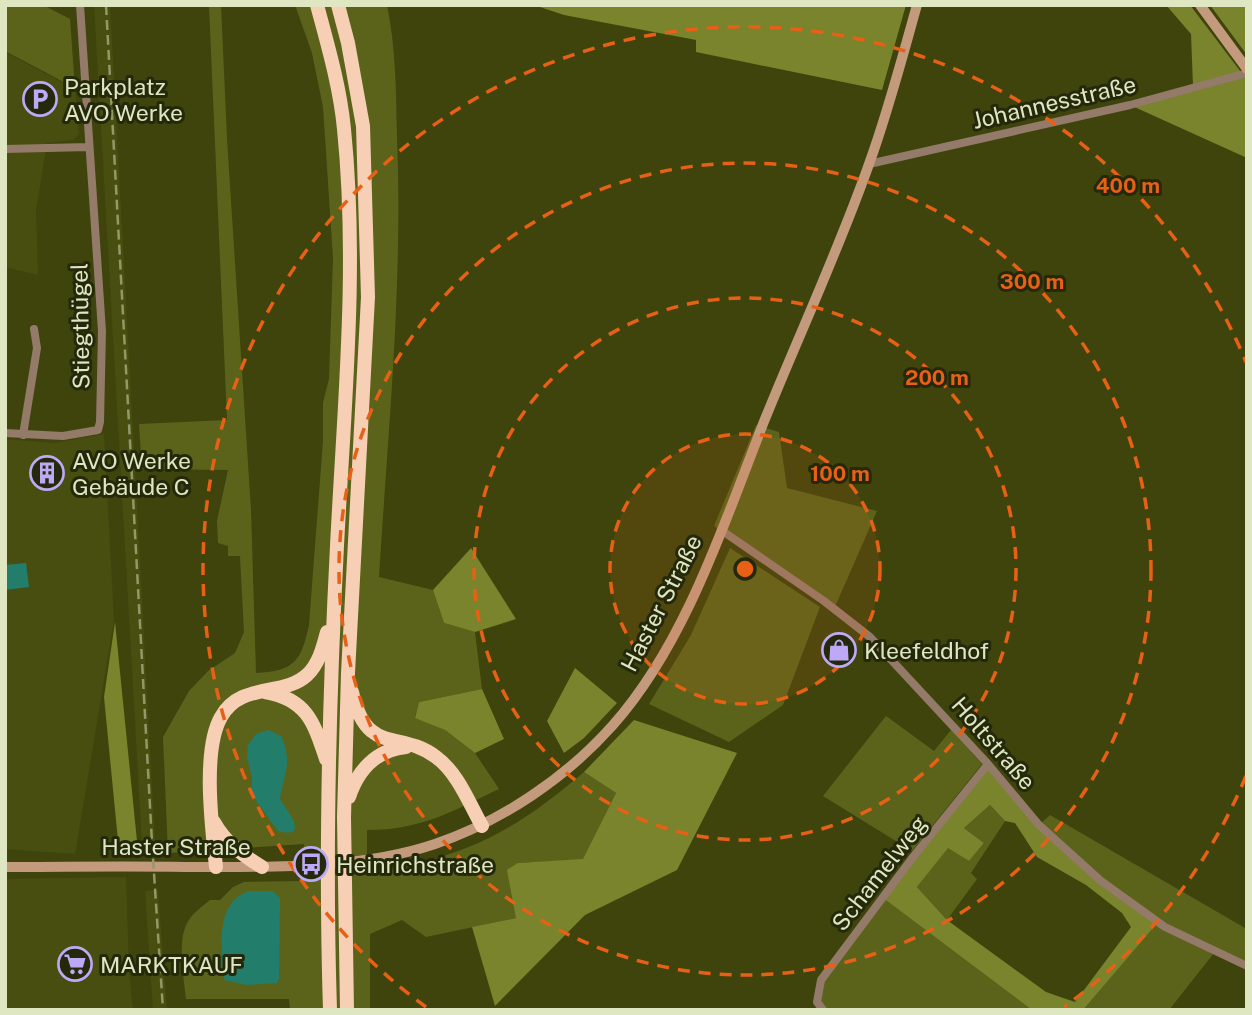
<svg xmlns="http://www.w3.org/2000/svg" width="1252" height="1015" viewBox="0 0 1252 1015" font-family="'Public Sans',sans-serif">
  <rect width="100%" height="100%" fill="#3e440c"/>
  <path fill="#474e0f" d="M94,5H110L155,843H152L142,844Z
    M5,52L75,89L79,134L73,140L47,143L36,210L38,275L5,267Z
    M104,434L114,620L75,854L5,849V439L54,443Z
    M126,877L129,972L133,1010H5V879Z
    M158,890L167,1010H153L145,891Z"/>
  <path fill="#5b631b" d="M5,5H43L70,19L75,88L5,51Z
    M209,5H221L227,139L251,510L256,673C295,671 301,661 309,625L323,441V403L329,379L333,258L323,107L312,53L295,5H387C396,48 396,93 397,137C403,284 388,431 379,577L433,590L444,623L475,632L482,689L419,702L415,717L445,730L475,753L499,789C451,812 421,830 367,830V873C383,872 399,868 414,864C485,848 530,818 584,772L616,793L583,860L518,863L516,918L426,937L402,920L370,934V1010H290L289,999H186C184,979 176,937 189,920C194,912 203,906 210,900H220L233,887L244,882L305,881L304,844L168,853L163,737L189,691L208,671L235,653L244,632L240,556H228V546L218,543L217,521L228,470L142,469L139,424L227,420Z
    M756,425L779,432L787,488L877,511L834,609L714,526Z
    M730,548L820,607L783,705L729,742L649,704L691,635Z
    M886,716L934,751L951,730L982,764L912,851L823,796Z
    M990,805L1005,821L971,873L977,879L947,920L917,887L948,847L969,861L984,843L964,828Z
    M1050,815L1245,928L1247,924V965L1214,953L1169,1010H1083L1157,922L1101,881L1039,825Z
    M883,898L1032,1010H823L817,1002L821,980Z"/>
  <path fill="#79842c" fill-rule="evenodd" d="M534,5H906L882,90L696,52V40L564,15Z
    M1166,5H1190L1247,80V158L1130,105L1193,86L1191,34Z
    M1210,5H1247V55Z
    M471,548L516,619L475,632L444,623L433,590Z
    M115,622L138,851H119L104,697Z
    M575,668L617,703L584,738L564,753L547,721Z
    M482,689L504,739L475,753L445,730L415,718L419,702Z
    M634,720L737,753L677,870L585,915L495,1006L472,927L516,918L507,870L518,863L583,859L616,793L584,772Z
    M988,764L1039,825L1101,881L1158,922L1083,1010H1032L883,898ZM990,805L1005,821L1015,823L1037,857L1086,885L1122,913L1131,927L1075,1002L1046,992L947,920L917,887L948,848L969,861L984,843L964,828Z"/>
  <path fill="#227e6b" d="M26,563L29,587L5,590V565Z
    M268,730L281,736C293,762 284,773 280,799C284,807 313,840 278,831L252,795V777L247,757L248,745L256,734Z
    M248,891H273L280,898L279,979L277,983L246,985L225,980C221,971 222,963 222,953C221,928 222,902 248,891Z"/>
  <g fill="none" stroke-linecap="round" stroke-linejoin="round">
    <path stroke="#947a68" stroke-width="8" d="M5,149L89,147
      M869,164L1130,105L1247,73
      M5,433L63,436L98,430L100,422L102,331L80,5
      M23,435L37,348L34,329
      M721,530L824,601L870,637L988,764L1039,825L1101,881L1165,927L1247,966
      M823,1010L817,1002L821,980L913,857L988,764"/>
    <path stroke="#c49a7d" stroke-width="10" d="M1200,5L1247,69
      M5,867C65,867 125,866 185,867C266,867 358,870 435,844C502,821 566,778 613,725C685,644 724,524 763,424C798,337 838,252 869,164C888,112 902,58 917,5"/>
    <path stroke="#f6cfb5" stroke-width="14" d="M317,5C328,46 340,87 344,129C358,267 344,407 337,546C329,700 325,855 330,1010
      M338,5L348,43L363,126L368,297L348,673L344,817L347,1010
      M265,692C307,699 314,723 326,759
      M352,692C367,757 399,729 436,757C458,773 469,803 482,826
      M349,797C358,770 376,750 406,747
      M214,822C225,842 242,855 262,867
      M216,867C212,828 202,750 221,717C240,682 283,697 307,675C319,664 323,647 327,632"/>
    <path stroke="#91986a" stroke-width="2.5" stroke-dasharray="10 5" stroke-linecap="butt" d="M106,5L152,843L163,1010"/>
  </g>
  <circle cx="745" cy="569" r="135" fill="#e86015" fill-opacity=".12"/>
  <g fill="none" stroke="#e86015" stroke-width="3.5" stroke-dasharray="12 9">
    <circle cx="745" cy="569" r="135"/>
    <circle cx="745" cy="569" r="271"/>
    <circle cx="745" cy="569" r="406"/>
    <path d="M1246 776A542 542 0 0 1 1064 1007M426 1007A542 542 0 1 1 1246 362"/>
  </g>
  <defs>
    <g id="parking-ring" transform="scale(1.75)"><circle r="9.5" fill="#25290b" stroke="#bda9f5" stroke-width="1.5"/><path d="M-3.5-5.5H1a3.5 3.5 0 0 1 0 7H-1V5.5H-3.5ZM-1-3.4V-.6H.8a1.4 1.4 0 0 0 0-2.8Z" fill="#bda9f5"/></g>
    <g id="building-ring" transform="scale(1.75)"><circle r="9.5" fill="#25290b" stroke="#bda9f5" stroke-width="1.5"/><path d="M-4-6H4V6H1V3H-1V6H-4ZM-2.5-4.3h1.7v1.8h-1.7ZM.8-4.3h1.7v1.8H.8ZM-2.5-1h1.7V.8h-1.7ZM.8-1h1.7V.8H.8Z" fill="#bda9f5"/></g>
    <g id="shop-ring" transform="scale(1.75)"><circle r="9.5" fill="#25290b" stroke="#bda9f5" stroke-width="1.5"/><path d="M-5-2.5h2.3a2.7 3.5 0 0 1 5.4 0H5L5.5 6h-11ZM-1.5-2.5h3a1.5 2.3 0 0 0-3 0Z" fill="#bda9f5"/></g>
    <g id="bus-ring" transform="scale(1.75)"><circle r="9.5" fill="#25290b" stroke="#bda9f5" stroke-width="1.5"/><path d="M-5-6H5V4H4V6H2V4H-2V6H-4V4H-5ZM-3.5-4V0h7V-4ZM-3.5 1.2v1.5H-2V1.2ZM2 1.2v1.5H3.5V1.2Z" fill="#bda9f5"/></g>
    <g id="supermarket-ring" transform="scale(1.75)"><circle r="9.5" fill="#25290b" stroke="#bda9f5" stroke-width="1.5"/><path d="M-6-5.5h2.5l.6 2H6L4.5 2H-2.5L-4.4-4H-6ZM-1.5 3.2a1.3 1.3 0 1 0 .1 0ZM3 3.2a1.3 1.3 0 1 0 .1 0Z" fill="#bda9f5"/></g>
  </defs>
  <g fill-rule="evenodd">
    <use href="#parking-ring" x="40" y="99"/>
    <use href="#building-ring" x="47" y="473"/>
    <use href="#shop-ring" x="839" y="650"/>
    <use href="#bus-ring" x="311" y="864"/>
    <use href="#supermarket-ring" x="75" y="964"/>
  </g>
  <g text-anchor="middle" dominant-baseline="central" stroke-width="6" stroke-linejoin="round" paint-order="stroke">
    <g font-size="23" fill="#dfe6c2" stroke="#25290b" text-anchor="start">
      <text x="64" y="86">Parkplatz<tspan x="64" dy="26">AVO Werke</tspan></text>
      <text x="72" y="460">AVO Werke<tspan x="72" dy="26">Gebäude C</tspan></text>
      <text x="864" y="650">Kleefeldhof</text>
      <text x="336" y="864">Heinrichstraße</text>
      <text x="100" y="964">MARKTKAUF</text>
    </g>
    <g font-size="23" fill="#dfe6c2" stroke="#25290b">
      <text transform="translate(1054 102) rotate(-13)">Johannesstraße</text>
      <text transform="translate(80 326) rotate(-91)">Stiegthügel</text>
      <text transform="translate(661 603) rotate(-63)">Haster Straße</text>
      <text transform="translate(994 743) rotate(49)">Holtstraße</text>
      <text x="176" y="846">Haster Straße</text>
      <text transform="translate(879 873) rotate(-52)">Schamelweg</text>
    </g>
  </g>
  <circle cx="745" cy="569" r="10" fill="#e86015" stroke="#25290b" stroke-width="3.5"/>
  <g font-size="21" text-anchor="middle" font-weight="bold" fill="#e86015" stroke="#25290b" stroke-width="6" stroke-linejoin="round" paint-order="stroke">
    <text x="1128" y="193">400 m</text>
    <text x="1032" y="289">300 m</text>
    <text x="937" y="385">200 m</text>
    <text x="840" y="481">100 m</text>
  </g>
  <rect width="1252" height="1015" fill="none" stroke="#dfe6c2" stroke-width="14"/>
</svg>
